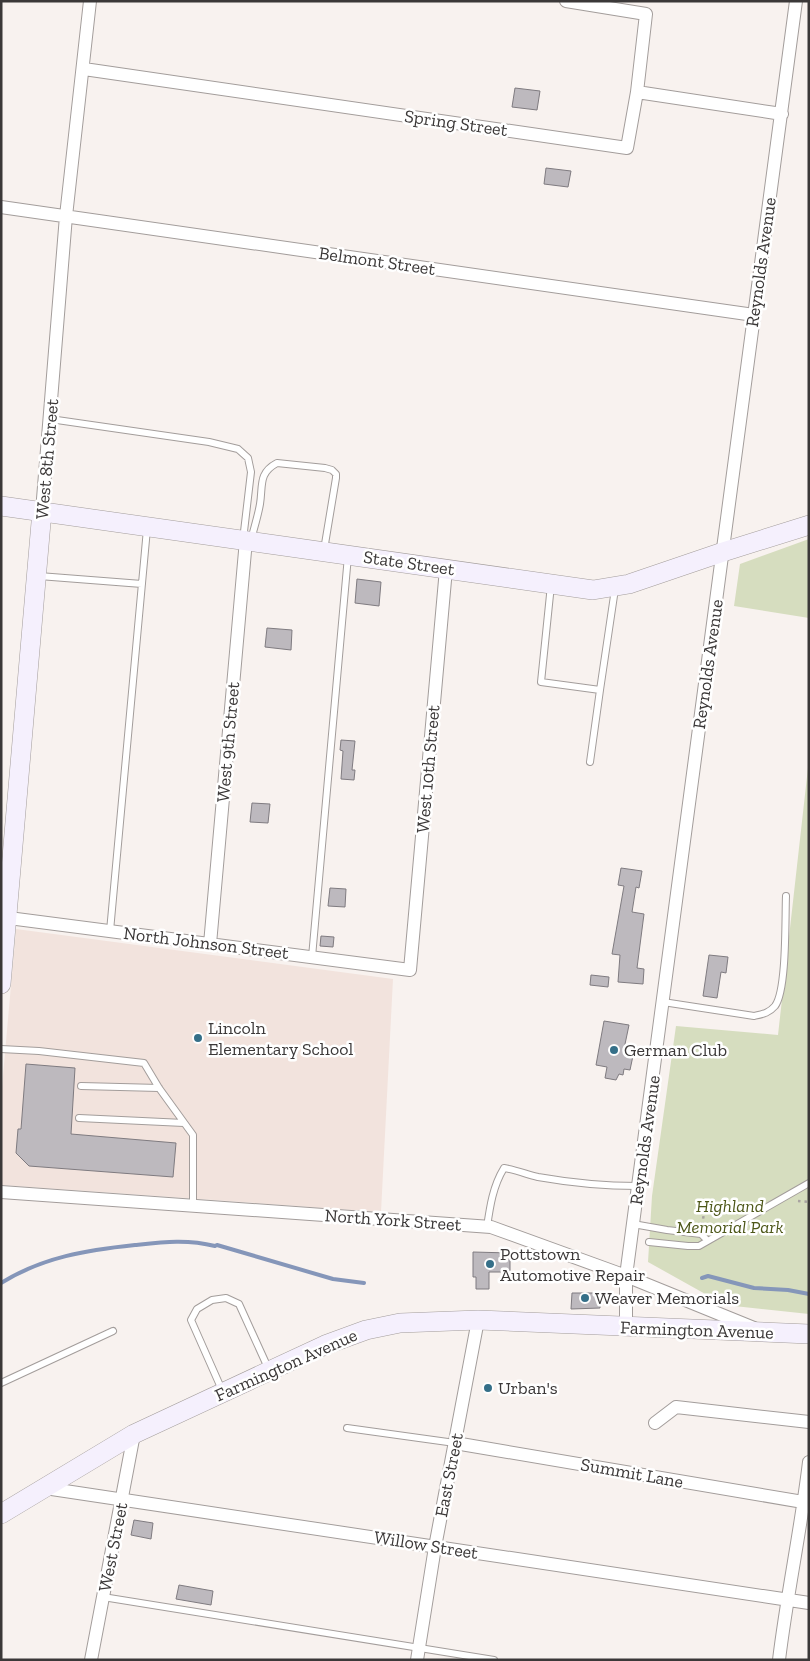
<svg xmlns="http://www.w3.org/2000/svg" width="810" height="1661" viewBox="0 0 810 1661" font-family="'Zilla Slab',serif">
  <rect width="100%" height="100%" fill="#f8f2ef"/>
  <path fill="#f2e3dd" d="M16,929L393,979L381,1212L1,1185V1098Z"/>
  <path fill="#d6ddbf" d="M809,539V618L734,606L740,564Z
    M809,759V1314L725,1305L648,1262L652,1196L676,1026L778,1035Z"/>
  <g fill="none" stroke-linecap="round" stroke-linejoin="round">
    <path stroke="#8596b9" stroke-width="4" d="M702,1278L708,1276L754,1288L788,1290L809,1294
      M1,1283C43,1257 87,1250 135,1245C163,1242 187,1239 215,1246L217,1245L333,1279L364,1283"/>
  </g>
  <path fill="#bdb9be" stroke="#7f7b80" d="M515,88L540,91L537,110L512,107Z
    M546,168L571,171L568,187L544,184Z
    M357,579L381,582L379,606L355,603Z
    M267,628L292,630L291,650L265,647Z
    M341,740L355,741L352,770H355L354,780L341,779L343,751L340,750Z
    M252,803L270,804L268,823L250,822Z
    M621,868L642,871L639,888L636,887L632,912L644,914L637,968L644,969L643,984L618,982L620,955L612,954L624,886L618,885Z
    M330,888L346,889L345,907L328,906Z
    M321,936L334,937L333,947L320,946Z
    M709,955L728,957L726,973L721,972L717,998L703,996Z
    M591,975L609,977L608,987L590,985Z
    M604,1021L629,1025L624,1049L634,1051L630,1070L624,1069L623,1075L619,1074L616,1080L605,1078L607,1067L596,1065Z
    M26,1064L75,1068L71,1134L176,1143L173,1177L29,1166L16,1153L18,1129H21Z
    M473,1252L510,1253V1272H489V1289H476V1277H473Z
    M572,1293H600V1308L571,1309Z
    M134,1520L153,1523L151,1539L131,1535Z
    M179,1585L213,1591L211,1605L176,1599Z"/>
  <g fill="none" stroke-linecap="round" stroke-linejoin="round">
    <g stroke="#a39d9b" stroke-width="8">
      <path id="lane" d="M50,419L209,442L238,449L248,458L251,472L243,540
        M251,540C254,528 258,516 260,504C263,486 258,473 277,463L325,468L332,470L336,474V478L324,550
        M39,576L142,584
        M551,585L541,682L600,690L615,589
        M590,762L600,690
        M110,931L147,529
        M312,957L348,556
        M663,1002L754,1016C763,1014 769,1013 775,1006C787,990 785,918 786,896
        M1,1049L39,1051L144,1063L159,1088L193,1135V1206
        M81,1086L159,1088
        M79,1118L184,1123
        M633,1224L667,1230L701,1234L707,1240
        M487,1227C490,1206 493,1186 504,1168C516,1170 526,1174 538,1177C572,1183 604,1186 638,1186
        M649,1242L688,1246H699L809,1183
        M1,1383L113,1331
        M222,1390L191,1320L197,1309L212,1300L226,1298L239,1304L269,1370
        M347,1428L455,1443
        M103,1597L494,1660"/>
    </g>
    <g stroke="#a39d9b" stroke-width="14">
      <path id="street" d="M84,69L627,148L637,92L646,14L566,1
        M637,92L782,114
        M1,207L754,315
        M42,511L66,216L90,1
        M1,917L410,970L446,569
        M210,944L246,540
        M1,1192L491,1227L626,1276L754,1328
        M626,1327V1276L796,1
        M655,1423L676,1407L809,1422
        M455,1443L809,1503
        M45,1488L809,1603
        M91,1660L134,1434
        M417,1660L435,1547L478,1320
        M779,1660C787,1594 801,1529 809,1462"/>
    </g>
    <g stroke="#a39d9b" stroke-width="20">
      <path id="secondary" d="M1,506L593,590L629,584L723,552L809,525
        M1,984L42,511
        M1,1514L134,1434L325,1345L366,1330L400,1323L478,1320L809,1334"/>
    </g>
    <path stroke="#a8a3a1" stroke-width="2.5" stroke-dasharray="2.5 4" stroke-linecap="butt" d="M798,1201L809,1202
      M702,1225L706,1202"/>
    <use href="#lane" stroke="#fff" stroke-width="6"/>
    <use href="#street" stroke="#fff" stroke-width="12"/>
    <use href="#secondary" stroke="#f5f0fd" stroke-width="19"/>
  </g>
  <g fill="#356f88" stroke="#fff" stroke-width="2">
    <circle cx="198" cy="1038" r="5"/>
    <circle cx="614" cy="1050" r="5"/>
    <circle cx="490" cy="1264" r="5"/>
    <circle cx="585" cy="1298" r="5"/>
    <circle cx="488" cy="1388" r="5"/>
  </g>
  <g text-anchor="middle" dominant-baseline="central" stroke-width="5" stroke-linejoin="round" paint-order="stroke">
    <g font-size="18" fill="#3b3838" stroke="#fff">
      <text transform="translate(456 123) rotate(8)">Spring Street</text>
      <text transform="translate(377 261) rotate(8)">Belmont Street</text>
      <text transform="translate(761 262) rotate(-82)">Reynolds Avenue</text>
      <text transform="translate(47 459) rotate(-85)">West 8th Street</text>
      <text transform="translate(409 563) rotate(8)">State Street</text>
      <text transform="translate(708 664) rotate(-82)">Reynolds Avenue</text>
      <text transform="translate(228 742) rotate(-85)">West 9th Street</text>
      <text transform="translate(428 769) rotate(-85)">West 10th Street</text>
      <text transform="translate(206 943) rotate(7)">North Johnson Street</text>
      <text transform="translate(645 1140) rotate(-82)">Reynolds Avenue</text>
      <text transform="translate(393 1220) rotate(4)">North York Street</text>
      <text transform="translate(697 1330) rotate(2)">Farmington Avenue</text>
      <text transform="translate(286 1365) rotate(-24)">Farmington Avenue</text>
      <text transform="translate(632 1473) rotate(10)">Summit Lane</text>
      <text transform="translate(449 1475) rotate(-79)">East Street</text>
      <text transform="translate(426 1545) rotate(9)">Willow Street</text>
      <text transform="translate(113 1547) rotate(-79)">West Street</text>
    </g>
    <g font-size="18" fill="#3b3838" stroke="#fff" text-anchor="start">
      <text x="208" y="1028">Lincoln<tspan x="208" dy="21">Elementary School</tspan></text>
      <text x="624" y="1050">German Club</text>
      <text x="500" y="1254">Pottstown<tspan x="500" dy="21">Automotive Repair</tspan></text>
      <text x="595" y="1298">Weaver Memorials</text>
      <text x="498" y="1388">Urban's</text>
    </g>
    <g font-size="18" font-style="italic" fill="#4d5719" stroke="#fff">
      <text x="730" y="1206">Highland<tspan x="730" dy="21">Memorial Park</tspan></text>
    </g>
  </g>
  <rect width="810" height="1661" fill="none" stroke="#3b3838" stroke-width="5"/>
</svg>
